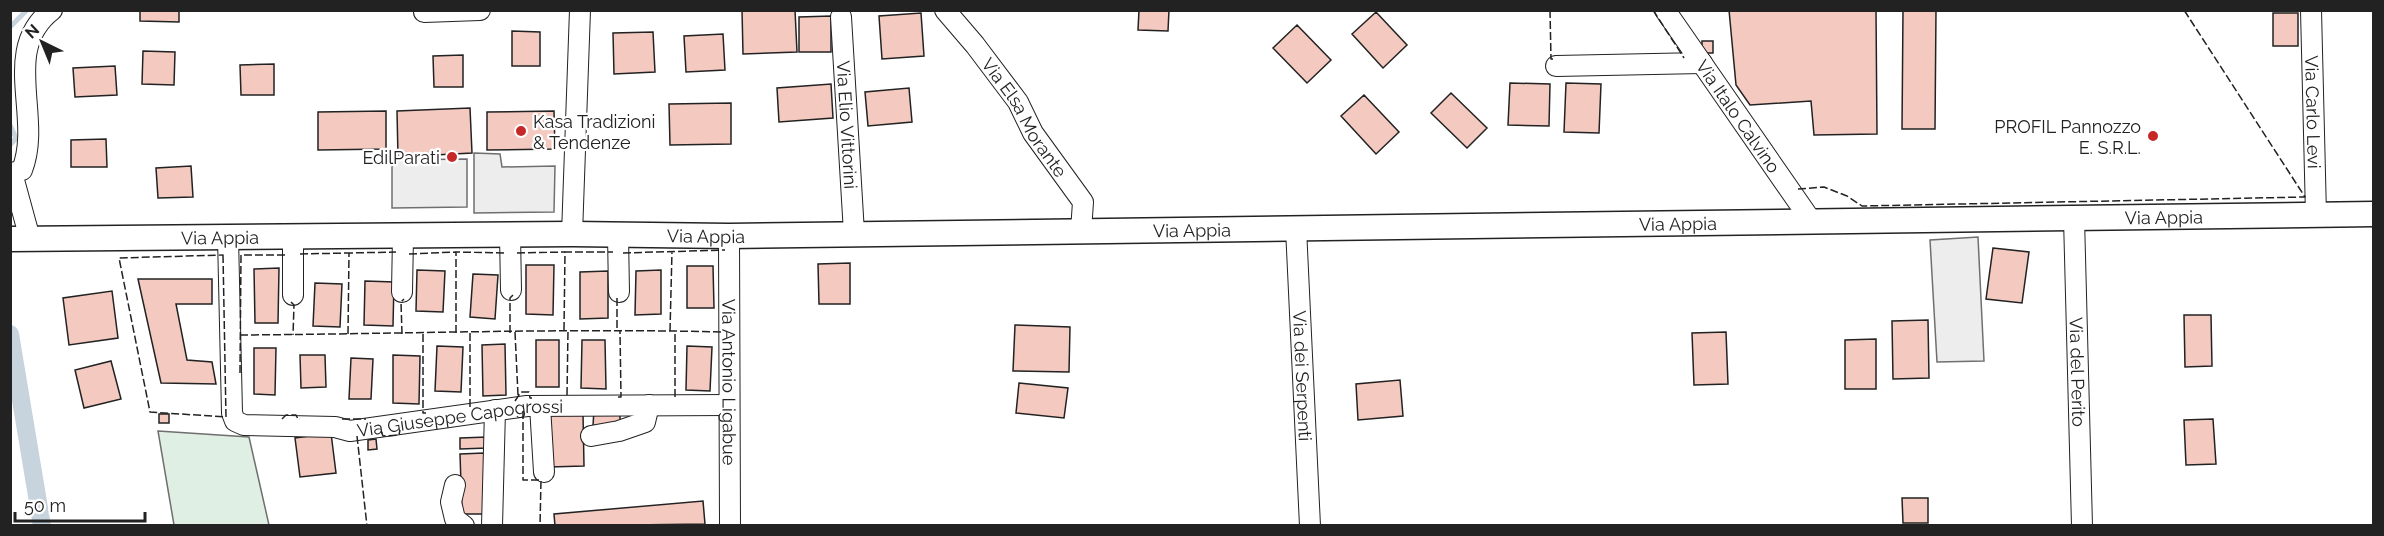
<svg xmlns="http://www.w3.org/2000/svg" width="2384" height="536" viewBox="0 0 2384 536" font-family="Raleway,sans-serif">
  <rect width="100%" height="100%" fill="#fff"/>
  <path fill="#e0efe3" stroke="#6f6f6f" stroke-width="1.5" d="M158,431L249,437L269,525H174Z"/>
  <path fill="#ededed" stroke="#6f6f6f" stroke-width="1.5" d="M474,153L500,154L502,167L555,166L554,212L474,213Z
    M467,159V207L392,208V160Z
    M1978,237L1984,361L1937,362L1930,240Z"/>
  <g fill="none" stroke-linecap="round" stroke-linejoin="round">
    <path stroke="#c7d3dd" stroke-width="5" d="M10,27L27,10
      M10,125L16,138L10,145"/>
    <path stroke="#c7d3dd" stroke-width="18" d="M10,334L42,526"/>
  </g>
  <path fill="#f3c9c0" stroke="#222" stroke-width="1.5" d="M140,10H179V22L140,21Z
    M742,10H795L797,52L743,54Z
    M1139,10H1169L1168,31L1138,30Z
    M1729,10H1876L1877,134L1814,135L1811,101L1750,105L1736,85Z
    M1903,10H1936L1935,129H1902Z
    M1376,12L1407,45L1383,68L1352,34Z
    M921,13L924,56L882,59L879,16Z
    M2273,13H2298V46H2273Z
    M831,16V52H799V17Z
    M1297,25L1331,60L1307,83L1273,48Z
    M512,31L540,32V66H512Z
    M653,32L655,72L614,74L613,33Z
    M723,34L725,70L686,72L684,36Z
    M1702,41H1713V53H1702Z
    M143,51L175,52L174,85L142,84Z
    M463,55V87H434L433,56Z
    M274,64V95H241L240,65Z
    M115,66L117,95L75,97L73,68Z
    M1510,83L1550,84L1549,126L1508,125Z
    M1566,83L1601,84L1599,133L1564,132Z
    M831,84L833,118L779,122L777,88Z
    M909,88L912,122L868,126L865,92Z
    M1451,93L1487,128L1467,148L1431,113Z
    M1364,95L1399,132L1376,154L1341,116Z
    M731,103V144L670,145L669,104Z
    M470,108L472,153L398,157L397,111Z
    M386,111V149L318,150V112Z
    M554,111L555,149L487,150V112Z
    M106,139L107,167H71V140Z
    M191,166L193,197L158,198L156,168Z
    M1993,248L2029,252L2022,303L1986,299Z
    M850,263V304H819L818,264Z
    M526,265H554L553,315L526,314Z
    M687,266H713L714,308H687Z
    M279,268L278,323H255L254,269Z
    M417,270L445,271L443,312L416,311Z
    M661,270V314L635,315L636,271Z
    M608,271V318L580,319V272Z
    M473,274L498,275L495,319L470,317Z
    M138,279H212V304H176L187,360L212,362L216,384L161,383Z
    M365,281L394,282L393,326L364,325Z
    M315,283L342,284L340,327L313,326Z
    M112,291L118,338L69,345L63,298Z
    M2184,315H2211L2212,366L2185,367Z
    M1928,320L1929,378L1893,379L1892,321Z
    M1015,325L1070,327L1069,372L1013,371Z
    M1726,332L1728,384L1694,385L1692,333Z
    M1876,339V389H1845V340Z
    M536,340H559V387H536Z
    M582,340H605L606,389L581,388Z
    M505,344L506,395L483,396L482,345Z
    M437,346L463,347L461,392L435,391Z
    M687,346L712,347L710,391L686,390Z
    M254,348H276L275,395L254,394Z
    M300,355H325L326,387L301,388Z
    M393,355L420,356L419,404L393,403Z
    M351,358L373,359L371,399H349Z
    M111,361L121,399L84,408L75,370Z
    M1400,380L1403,416L1358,420L1356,384Z
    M1019,383L1068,388L1064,418L1016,413Z
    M594,409L620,410V426H593Z
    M159,414H169V423H159Z
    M583,414L584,466L549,467L548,415Z
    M2213,419L2216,464L2186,465L2184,420Z
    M331,433L336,473L300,477L295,438Z
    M487,437V448L460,449V438Z
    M376,439L377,449L368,450V440Z
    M484,453L486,514H462L460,454Z
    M1902,498H1928V523H1903Z
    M703,501L705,524L555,526L554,514Z"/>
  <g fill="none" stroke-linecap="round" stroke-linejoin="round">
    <g stroke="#222" stroke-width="22">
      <g id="minor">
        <path id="s1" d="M945,10L975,45L1018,102L1033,133L1083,202L1081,231"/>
        <path id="s2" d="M1665,10L1812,222"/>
        <path id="s3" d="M2311,10L2316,215"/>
        <path d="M424,12L480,10"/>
        <path id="s4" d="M841,17L854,233"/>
        <path d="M1556,66L1702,63"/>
        <path id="s5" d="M2074,218L2082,526"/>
        <path id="s6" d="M1296,228L1310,526"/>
        <path d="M510,234L511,290"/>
        <path d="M572,234L580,10"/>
        <path d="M618,235L619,292"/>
        <path d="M293,236V295"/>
        <path id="s7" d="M729,236L730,526"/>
        <path id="s8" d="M228,237L232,413L235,421L244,425L335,427L350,431L527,406L729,405"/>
        <path d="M30,239L12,173L22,170C43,117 0,50 52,10"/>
        <path d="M402,292L403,236"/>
        <path d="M540,406L544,472"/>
        <path d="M591,436L619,431L645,422L649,405"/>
        <path d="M455,485L451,502L455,519L464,526"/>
        <path d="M492,526L495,410"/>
      </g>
    </g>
    <g stroke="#222" stroke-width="27">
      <g id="major">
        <path id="s9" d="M10,239L572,234L729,236L2374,214"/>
      </g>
    </g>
    <use href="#minor" stroke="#fff" stroke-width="20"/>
    <use href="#major" stroke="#fff" stroke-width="24"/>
    <path stroke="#222" stroke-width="1.5" stroke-dasharray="8 3" stroke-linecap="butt" d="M1550,10L1551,59H1553
      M1653,10L1684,58
      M1798,189L1824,187L1847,196L1862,206L2305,197L2184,10
      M517,253L565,252
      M623,253L725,250
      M300,254L349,253
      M409,254L456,252
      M223,255L226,417L150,412L119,258Z
      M617,298V331
      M291,302L294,305L293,335
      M564,330L565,252H613
      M670,331L672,251
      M515,332L518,395
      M456,333V252L504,253V255
      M470,333V408
      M510,333V298L513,295
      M348,334L349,253L396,252
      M402,334L401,302L404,299
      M423,334V413H426
      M240,335C401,334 563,328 724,332
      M240,373L241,255H288
      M567,395L568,330
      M618,397H621L620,331
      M675,397V331
      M515,401L521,392H529L530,398H532
      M523,411V480H541L540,526
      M282,419L286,415H296L298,419H300
      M342,419H366
      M381,431L383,436L399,435L400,430
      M357,436L367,526"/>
  </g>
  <g fill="#c62828" stroke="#fff" stroke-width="2">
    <circle cx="521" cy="131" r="6"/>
    <circle cx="2153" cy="136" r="6"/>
    <circle cx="452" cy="157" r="6"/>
  </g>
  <g text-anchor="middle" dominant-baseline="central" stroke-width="4.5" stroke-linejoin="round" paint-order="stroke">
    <g font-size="18" fill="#222" stroke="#fff">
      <text stroke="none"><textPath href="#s3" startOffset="102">Via Carlo Levi</textPath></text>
      <text stroke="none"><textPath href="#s1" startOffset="134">Via Elsa Morante</textPath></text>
      <text stroke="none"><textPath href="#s2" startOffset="129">Via Italo Calvino</textPath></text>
      <text stroke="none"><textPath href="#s4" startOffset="108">Via Elio Vittorini</textPath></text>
      <text stroke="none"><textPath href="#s9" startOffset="2154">Via Appia</textPath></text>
      <text stroke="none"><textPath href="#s9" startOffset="1668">Via Appia</textPath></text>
      <text stroke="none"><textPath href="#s9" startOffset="1182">Via Appia</textPath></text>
      <text stroke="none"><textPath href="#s9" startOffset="696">Via Appia</textPath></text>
      <text stroke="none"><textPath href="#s9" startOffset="210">Via Appia</textPath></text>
      <text stroke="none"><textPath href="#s5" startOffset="154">Via del Perito</textPath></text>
      <text stroke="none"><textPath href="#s6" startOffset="148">Via dei Serpenti</textPath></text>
      <text stroke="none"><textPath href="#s7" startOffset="146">Via Antonio Ligabue</textPath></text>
      <text stroke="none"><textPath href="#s8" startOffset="412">Via Giuseppe Capogrossi</textPath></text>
    </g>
    <g font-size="18" fill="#222" stroke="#fff" text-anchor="end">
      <text x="533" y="121" text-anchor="start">Kasa Tradizioni<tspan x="533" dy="21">&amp; Tendenze</tspan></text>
      <text x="2141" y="126">PROFIL Pannozzo<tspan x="2141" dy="21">E. S.R.L.</tspan></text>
      <text x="440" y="157">EdilParati</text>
    </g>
  </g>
  <rect width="2384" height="536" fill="none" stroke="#222222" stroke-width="24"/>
  <g transform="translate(42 42) rotate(317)" stroke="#ffffff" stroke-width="4.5" paint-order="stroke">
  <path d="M0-4.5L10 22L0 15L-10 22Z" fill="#222222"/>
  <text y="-9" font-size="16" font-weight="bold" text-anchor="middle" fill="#222222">N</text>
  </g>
  <path d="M15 512v9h130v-9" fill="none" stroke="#222222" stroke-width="3"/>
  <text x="24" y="512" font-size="18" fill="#222222" stroke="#ffffff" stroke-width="4.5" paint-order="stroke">50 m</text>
</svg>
